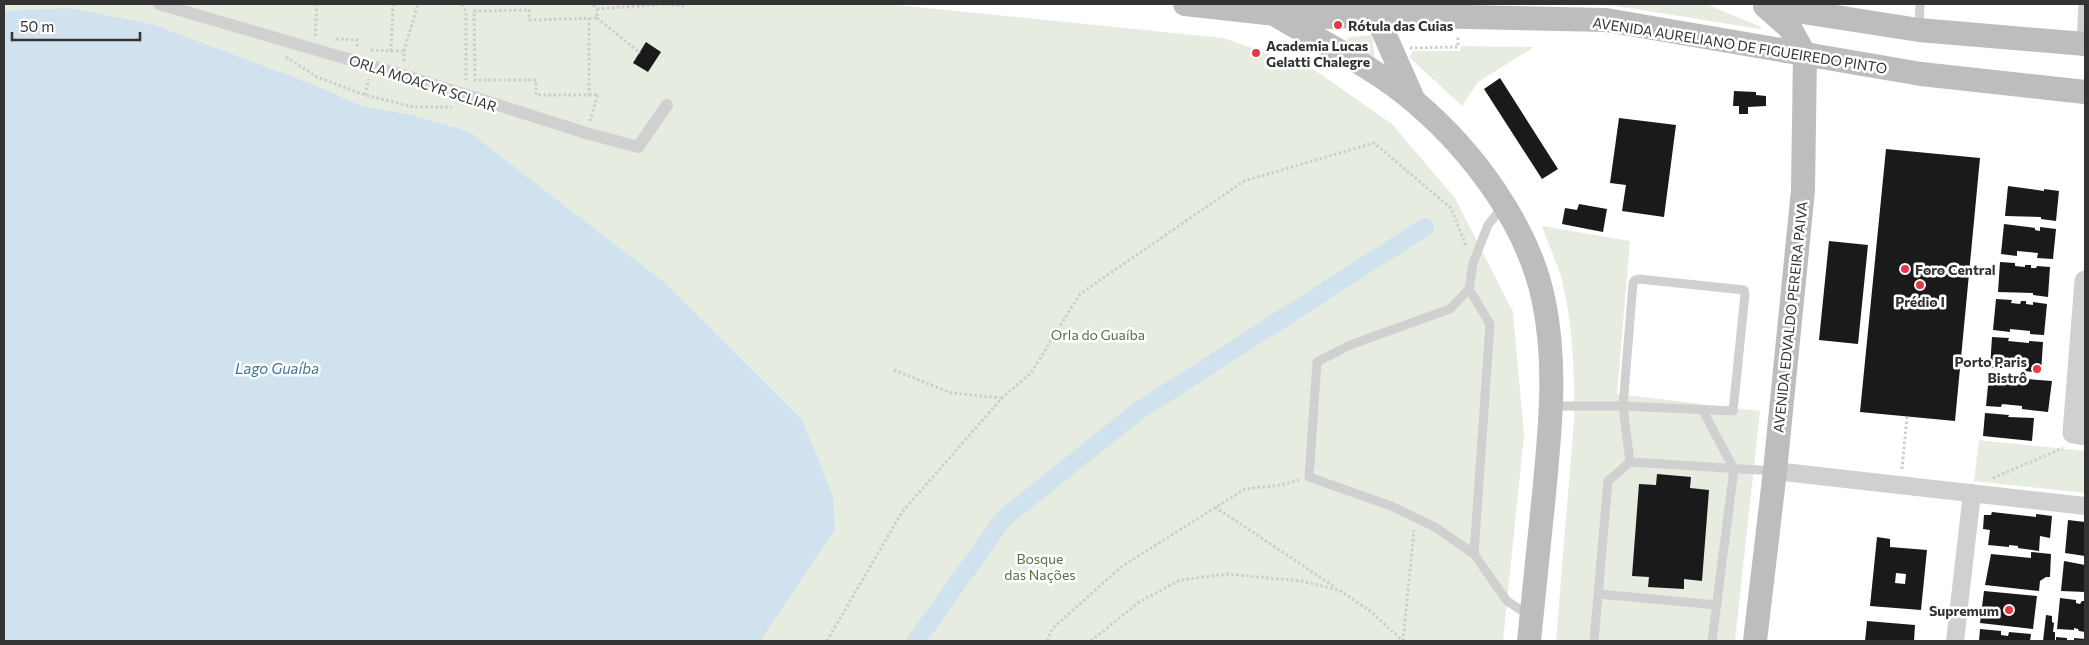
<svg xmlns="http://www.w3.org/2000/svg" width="2089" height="645" viewBox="0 0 2089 645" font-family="Commissioner,sans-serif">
  <rect width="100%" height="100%" fill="#fff"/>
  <path fill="#e6ecdf" d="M4,4H886L1223,38L1313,69L1392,124L1455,198L1513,312L1524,435L1503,641H760L835,530L802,419L664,282L468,131L411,115L4,106Z
    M1604,4H1706L1761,27L1760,29Z
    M1372,35L1375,62L1347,42L1348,37Z
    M1461,46L1534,47L1478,82L1462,106L1409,57L1413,51H1460Z
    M1542,226L1630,241L1617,394L1760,411L1735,641H1556L1574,421C1575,373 1573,327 1562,280C1557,262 1548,244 1542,226Z
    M1979,440L2085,451V493L1974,481Z"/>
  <path fill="#cfe2ee" d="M71,8L154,25L312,84L361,106L412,115L468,131L664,282L802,419L833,497L835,530L760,641H4V11Z"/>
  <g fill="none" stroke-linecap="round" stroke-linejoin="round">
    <path stroke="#cfe2ee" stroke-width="18" d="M916,641L1004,518L1137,412L1425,227"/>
  </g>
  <path fill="#1a1a1a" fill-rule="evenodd" d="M646,42L661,52L648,72L633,63Z
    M1500,78L1558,169L1542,179L1484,89Z
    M1734,91L1756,92V95L1766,96V106L1748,107V114H1739V106H1733Z
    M1619,118L1676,125L1664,217L1622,211L1626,185L1610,183Z
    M1886,149L1980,158L1955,421L1860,412Z
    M2008,186L2044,191V189L2059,191L2056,221L2041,219V217L2005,216Z
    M1579,204L1607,209L1603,232L1562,224L1565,208L1577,210Z
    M2004,224L2035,228V230L2040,231V227L2056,229L2053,259L2037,258L2038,253L2017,251V256L2001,254Z
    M1829,241L1868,245L1858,344L1819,340Z
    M2000,262L2015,263V266L2025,267V265H2031V268H2036L2037,266L2050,267L2048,297L2033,295V293L1998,292Z
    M1996,299L2012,300L2011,303L2020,304L2021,301H2026V304L2033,305V302L2047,304L2044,335L2030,334V331L2010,329V332L1993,330Z
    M1992,337L2009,338L2008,341L2029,343V341L2043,342L2041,373L2025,371V368H1990Z
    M1989,375L2005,377V380L2025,381L2026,379L2052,381L2048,412L2022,409V406L2002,404L2001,407L1986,406Z
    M1985,413L2009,415L2008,417L2034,418L2032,441L1983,436Z
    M1657,474L1691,477L1690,488L1709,490L1702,581L1684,579V589L1648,587L1649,577L1632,576L1639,484L1656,485Z
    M1992,512L2036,517V514L2052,516L2050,538L2040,536L2039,551L2018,548V546L2009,545V547L1988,545L1990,530L1983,529L1984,515H1991Z
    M2068,520L2085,522V556L2065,553Z
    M1877,537L1890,539V547L1927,550L1921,610L1870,606ZM1896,573L1906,574L1905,584L1895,583Z
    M2031,552L2051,554L2050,577H2046L2040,581L2039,591L1985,585L1991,554L2031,558Z
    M2064,561L2085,565V592L2061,591Z
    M1984,591L2037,596L2033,629L1980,623Z
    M2060,598L2076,600V603L2080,604L2082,601H2085V632L2079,631L2078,629L2074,628V630L2057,629Z
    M2046,615L2052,616V622L2054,623L2053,632H2055V641H2043Z
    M1867,621L1915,625L1914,641H1865Z
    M1980,629L2001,631V635L2008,636L2009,632L2031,634L2030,641H1979Z
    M2056,637L2067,638V641H2056Z
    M2074,638L2085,639V641H2074Z"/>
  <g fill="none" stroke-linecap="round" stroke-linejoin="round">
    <path stroke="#cdcdcd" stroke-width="3" stroke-dasharray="2.5 2.5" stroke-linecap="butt" d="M462,4L466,11V80
      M597,9L665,4L686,6
      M589,18V95H536V80H475L474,11L529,10V20L597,18V9L593,4
      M597,18L640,53
      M315,36L317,4
      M336,39L357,40V48
      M1410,48L1458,47V35
      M371,50L391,51L393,4
      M391,51H404
      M286,57L317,77L365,95L414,107H452
      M404,61V51L418,4
      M365,95L369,79
      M589,95L598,94L590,121
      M894,370L951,393L1001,398
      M1902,469L1907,417
      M1993,478L2063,448
      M1215,507L1335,587
      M827,641L902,512L1002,398L1031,373L1080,294L1244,181L1374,143L1451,208L1466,246
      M1047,641L1052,629L1121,567L1245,489L1281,485L1299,480
      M1091,641L1139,602L1180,580L1227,574L1301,581L1339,590L1370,611L1403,641
      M1403,641L1414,530"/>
    <path stroke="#d0d0d0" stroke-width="9" d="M1919,29L1920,4
      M2081,44L2083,4
      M1639,279L1744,290L1745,294L1733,411L1623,406L1633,283L1635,280Z
      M1469,289L1450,309L1350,345L1317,362L1309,477L1391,506L1435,527L1474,554L1490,324L1469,289L1473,263L1488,225L1503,206
      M1552,406H1623L1630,462
      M1703,411L1734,469L1712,641
      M1474,554L1507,601L1530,616
      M1599,594L1717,605
      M1594,641L1608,481L1630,462L1775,471"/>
    <path stroke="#d0d0d0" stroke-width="12" d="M159,4L403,75L586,133L638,147L667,105"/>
    <path stroke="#d0d0d0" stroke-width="18" d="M1775,471L2085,506
      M1955,641L1972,493"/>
    <path stroke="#d0d0d0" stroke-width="21" d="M2085,281L2073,433L2085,435"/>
    <path stroke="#bdbdbd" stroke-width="24" d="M1185,4L1274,14L1331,17L1376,15L1606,20L1921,74L2085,92
      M1765,6L1919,30L2085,44
      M1385,7L1376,15L1414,101
      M1277,16C1323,43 1374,67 1415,102C1473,151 1529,226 1544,302C1557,366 1550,430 1544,494C1539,543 1534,592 1529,641
      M1755,641L1775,471L1803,190L1805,55L1790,28L1765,6"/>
  </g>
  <g fill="#e63946" stroke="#fff" stroke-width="2">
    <circle cx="1338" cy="25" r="5"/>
    <circle cx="1256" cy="53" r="5"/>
    <circle cx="1905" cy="269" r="5"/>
    <circle cx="1920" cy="285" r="5"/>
    <circle cx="2037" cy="369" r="5"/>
    <circle cx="2009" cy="610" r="5"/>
  </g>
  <g text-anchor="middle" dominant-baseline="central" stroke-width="5" stroke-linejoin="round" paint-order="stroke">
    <g font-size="14" font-weight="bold" fill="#333" stroke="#fff" text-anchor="start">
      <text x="1348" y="25">Rótula das Cuias</text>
      <text x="1266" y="45">Academia Lucas<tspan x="1266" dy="16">Gelatti Chalegre</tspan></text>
      <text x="1915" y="269">Foro Central</text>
      <text x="1920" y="301" text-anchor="middle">Prédio I</text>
      <text x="2027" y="361" text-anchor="end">Porto Paris<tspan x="2027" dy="16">Bistrô</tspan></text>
      <text x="1999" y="610" text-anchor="end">Supremum</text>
    </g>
    <g font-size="14" fill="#333" stroke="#fff">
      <text transform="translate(1740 45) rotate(9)">AVENIDA AURELIANO DE FIGUEIREDO PINTO</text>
      <text transform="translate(423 83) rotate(18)">ORLA MOACYR SCLIAR</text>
      <text transform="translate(1790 317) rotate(-84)">AVENIDA EDVALDO PEREIRA PAIVA</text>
    </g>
    <g font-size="14" fill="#56703f" stroke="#fff">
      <text x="1098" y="334">Orla do Guaíba</text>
      <text x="1040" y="558">Bosque<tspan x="1040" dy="16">das Nações</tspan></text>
    </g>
    <g font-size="15" font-style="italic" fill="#3f7597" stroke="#fff">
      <text x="277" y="368">Lago Guaíba</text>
    </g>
  </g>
  <rect width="2089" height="645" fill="none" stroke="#333333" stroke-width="10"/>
  <path d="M12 32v8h128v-8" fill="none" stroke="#333333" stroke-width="2.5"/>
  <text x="20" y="32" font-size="15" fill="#333333" stroke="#ffffff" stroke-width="4" paint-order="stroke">50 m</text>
</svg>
